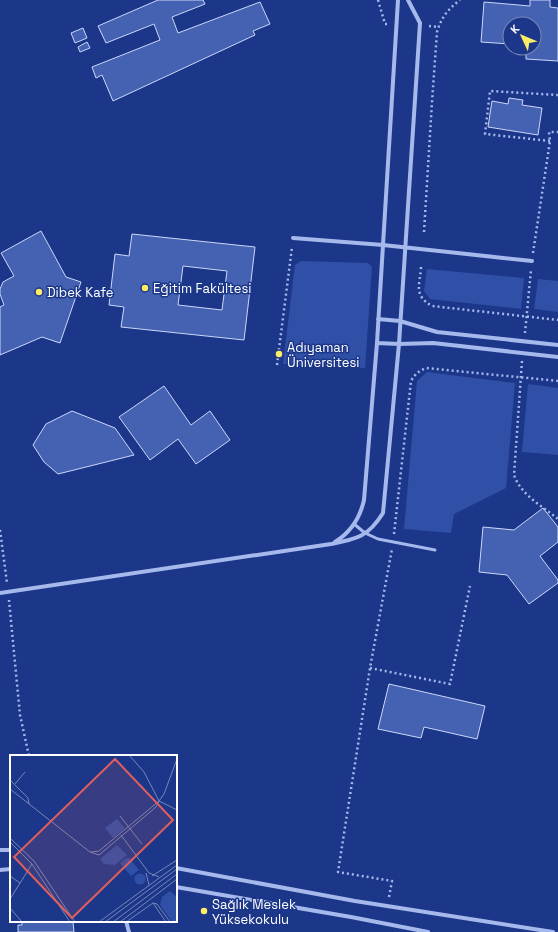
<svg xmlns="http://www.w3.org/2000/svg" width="558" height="932" viewBox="0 0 558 932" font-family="'Space Grotesk',sans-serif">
  <rect width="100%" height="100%" fill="#1c3789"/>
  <path fill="#304fa6" d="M301,261L368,263L372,267L365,368L283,364L295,265Z
    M427,269L524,278L521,309L430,299L424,291Z
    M538,279L558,281V312L534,309Z
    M427,372L515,383L506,488L454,514L451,533L404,529L417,381Z
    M528,384L558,388V455L522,452Z"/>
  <path fill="#4561b1" stroke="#ccd7f9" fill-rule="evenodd" d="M158,0H203L205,4L172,17L178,33L260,2L270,24L253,31L255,35L113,101L102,75L96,78L92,67L160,40L154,24L106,43L98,26Z
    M530,0H550V7L558,8V61L526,59V48H534V24H510V44L481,42L484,2L530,6Z
    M83,28L87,38L75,43L71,33Z
    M87,42L90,48L80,52L78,47Z
    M509,98L523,100L522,105L542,108L538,135L488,127L492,101L508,104Z
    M41,231L66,277L81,282L60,343L42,337L0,355V307L4,305L0,294V289L3,282L14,276L1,253Z
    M132,234L255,247L244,340L121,327L124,307L109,305L115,254L129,256ZM183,266L227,271L222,310L178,305Z
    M164,386L191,425L210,411L230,440L196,464L178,439L150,460L119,417Z
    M72,411L115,428L134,455L58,474L44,462L33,445L46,424Z
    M543,508L558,527V542L540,556L558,580V583L529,604L507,575L479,572L483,527L514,530Z
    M389,684L485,706L477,739L424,727L421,738L378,729Z
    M22,921H69V922H73L74,932H18V925H22Z"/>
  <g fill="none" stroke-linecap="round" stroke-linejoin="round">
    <path stroke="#a6b9ec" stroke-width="2.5" stroke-dasharray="2 3" stroke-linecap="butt" d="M378,0L385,24H388
      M429,26L438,27
      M550,141L485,134L490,91L558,95
      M424,232L432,102L437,32C441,18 448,9 460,0
      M533,253L550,141L549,132H558
      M421,267C420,285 413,295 432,306L558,320
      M525,333L531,270
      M522,361L514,475C521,495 542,506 558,519
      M277,365L292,247
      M0,530L7,583
      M394,534L411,381C415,374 419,371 426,368L558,381
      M9,600L20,715L29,756
      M370,668L450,684L470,586
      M389,897L392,881L338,872L370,668L392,549"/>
    <path stroke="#a6b9ec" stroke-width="3" d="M354,524L365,533L378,539L435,550"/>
    <path stroke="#a6b9ec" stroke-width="4" d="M293,238L383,245L532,261
      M378,319L400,321L437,332L558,345
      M377,343L399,344L433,343L558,357
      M335,542C351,532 360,518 364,500L377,343L398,0
      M0,593L331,544C357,539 368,537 383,513L399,344L420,23L408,0
      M0,850H11
      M176,868L355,901L553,932
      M0,870L11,869
      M176,887L351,917L428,932
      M126,921L129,932"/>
  </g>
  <g fill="#fced64" stroke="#1c3789" stroke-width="1.5">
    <circle cx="145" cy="288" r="4"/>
    <circle cx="39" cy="292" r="4"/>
    <circle cx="279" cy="354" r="4"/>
    <circle cx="204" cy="911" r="4"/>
  </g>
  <g text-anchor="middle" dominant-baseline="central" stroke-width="3" stroke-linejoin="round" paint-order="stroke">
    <g font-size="13" fill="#fff" stroke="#1c3789" text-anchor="start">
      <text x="153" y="288">Eğitim Fakültesi</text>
      <text x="47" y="292">Dibek Kafe</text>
      <text x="287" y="347">Adıyaman<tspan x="287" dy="15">Üniversitesi</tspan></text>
      <text x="212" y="904">Sağlık Meslek<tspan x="212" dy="15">Yüksekokulu</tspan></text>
    </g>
  </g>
  <g transform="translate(10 755)">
    <rect width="167" height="167" fill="#1c3789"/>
    <path d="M107,64L115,73L103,83L95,73ZM107,90L117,100L105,110L94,109L90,104ZM118,102L129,115L121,121L110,108ZM124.5 124a5.5 5.5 0 1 1 11 0a5.5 5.5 0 1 1-11 0ZM160,136L167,142V167H162L150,150L152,142Z" fill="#304fa6"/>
    <path fill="none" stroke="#7787b8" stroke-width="1" d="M0,25L18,43L19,49M5,29L15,17M0,34L80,97L89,100L146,52L149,46L134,17L119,0M149,46L167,55M110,61L132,89M111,80L139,118L149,122M0,83L24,106L65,167M0,87L22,109L60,167M81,97L89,96L149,46L154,39L167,4M136,118L139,130M0,121L10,128M142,121L167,105M0,144L22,109M143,148L147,149L160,167M143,148L156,167M0,153L12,167M89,167L167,110M95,167L167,114M103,167L167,119M110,167L167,124M116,167L143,148"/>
    <path fill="#e05e5e" fill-opacity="0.15" stroke="#e05e5e" stroke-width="2" d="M105,4L163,65L62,163L4,102Z"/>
    <rect width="167" height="167" fill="none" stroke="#fff" stroke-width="2"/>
  </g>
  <g transform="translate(522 36) rotate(314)"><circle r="19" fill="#1c3789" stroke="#7787b8"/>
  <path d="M0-3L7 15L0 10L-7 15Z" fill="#fced64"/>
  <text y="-6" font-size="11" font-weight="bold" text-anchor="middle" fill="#ffffff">K</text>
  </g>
</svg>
